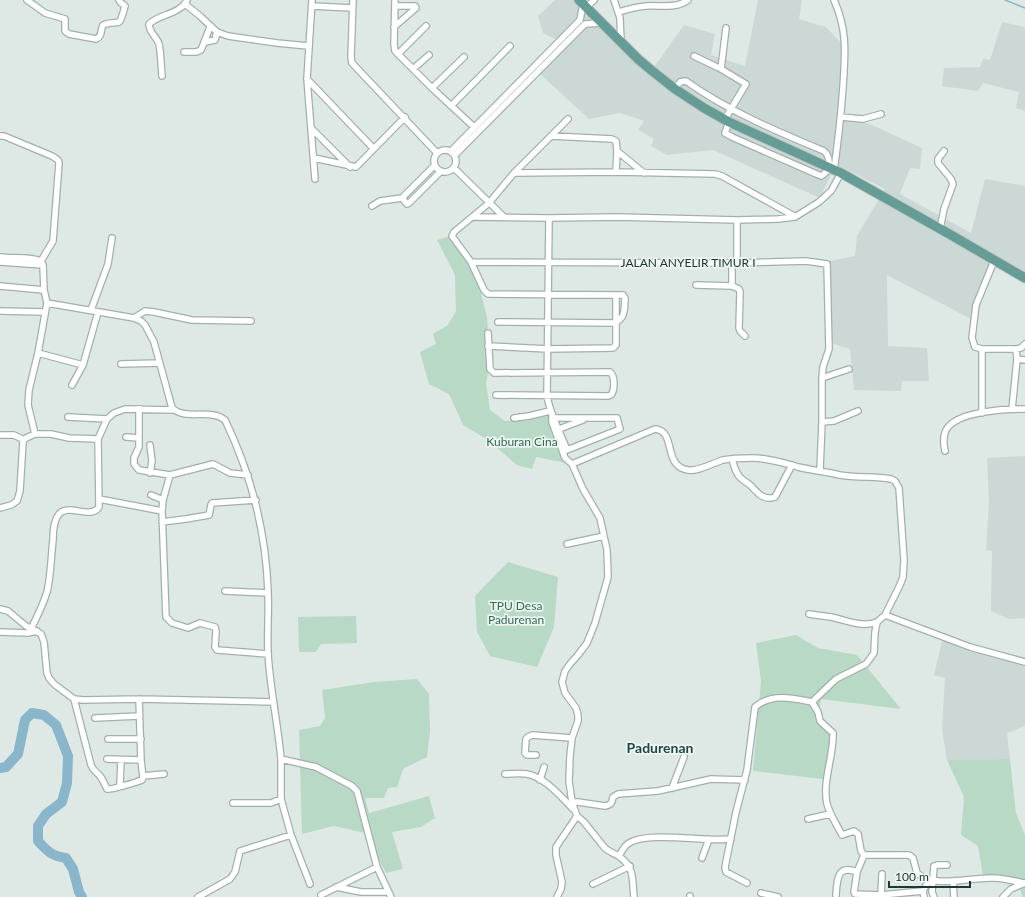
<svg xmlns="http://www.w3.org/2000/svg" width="1025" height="897" viewBox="0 0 1025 897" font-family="Lato,sans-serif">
  <rect width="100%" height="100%" fill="#dee9e6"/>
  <path fill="#ccd8d5" d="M555,0H577L652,70L684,25L715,34L711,55L745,66L758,0H802L799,19L826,27L845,47L840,115L872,125L922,148L920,169L910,168L900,194L971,233L985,179L1025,186V276L996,261L971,319L887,275L888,346L927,348L929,381H902L901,391L854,390L850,349L831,343L830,261L855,256L857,236L885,189L836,164L820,198L713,150L667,155L651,146L654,139L638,130L644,121L620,113L589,119L540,74L568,45L543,33L538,16Z
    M1002,22L1025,27V111L1016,108L1019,92L983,83L978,91L942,86L944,68L980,67L983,59L990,60Z
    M1025,456V618L1009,619L991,611L992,551L986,550L989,503L987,458Z
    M944,633L961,640L1025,658V726L1007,733L1010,759L947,760L942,730L945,678L934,675Z"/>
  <path fill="#b8d9c6" d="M451,236L476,274L487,317L490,362L486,383L490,410L505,421H524L552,415L571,464L536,457L532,469L517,465L488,440L463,425L449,394L429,384L420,352L436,344L433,334L448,325L456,311L455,275L437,240Z
    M508,562L558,577L554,627L537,667L490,656L477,632L475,596Z
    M356,616L357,643L321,644L316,652H299L298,617Z
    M796,635L818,648L857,655L901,709L821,699L819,723L832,733L831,780L753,771L761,681L756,643Z
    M417,679L429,694L430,731L427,757L403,769L397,787L388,788L384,798H365L369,813L429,796L435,818L421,827L392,832L403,869L386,873L365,833L334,826L302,834L299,730L320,726L325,718L322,690L374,682Z
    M1010,759L1016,813L1025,835V897H1023L1016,880L983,876L978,846L961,835L964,797L947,760Z"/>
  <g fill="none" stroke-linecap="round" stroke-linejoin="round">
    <path stroke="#89b6cb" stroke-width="1.5" d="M1005,0L1025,8"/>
    <path stroke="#89b6cb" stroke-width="10" d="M0,768L6,767L18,754L25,720L32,713L44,715L56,725L68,756L67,783L62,802L46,814L38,826V841C48,852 52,856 66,858L73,869L79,892L82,897"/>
    <g stroke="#a2b0ad" stroke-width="8">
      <path id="street" d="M27,0L45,13L65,19V31L69,34L96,39C103,36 100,30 103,25C120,18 118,32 125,6L124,5L121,3L119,0
        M312,0L307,79L315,179
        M353,0L351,57L352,63L437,153
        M395,0L394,44L395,51L432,88L474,127
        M614,0L620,18L621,42
        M185,4L200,16L217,32L228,36L277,43L308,46
        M312,6L352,8
        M587,7L594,0
        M619,12C628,9 636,7 646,6C660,5 676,9 688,0
        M394,27L416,8L415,6H395
        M205,42L215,40L217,32
        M184,52H196L201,50L210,27
        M398,54L426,26
        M694,56L721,69L746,84L725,119
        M413,69L429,55
        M721,69L726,28
        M162,76C161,65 161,54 159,44C157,37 149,33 149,24C159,14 181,14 187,0
        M307,79L373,148
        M432,88L464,57
        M675,89L680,82L686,81C726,110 778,132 824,151C832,158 830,172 821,176L732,137L725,133L729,122
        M451,106L510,46
        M841,117L863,119L881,114
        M312,129L350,167
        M0,136H4L52,156L58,160L59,163L53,241L41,261
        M551,136L612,139L616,141L617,151L616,172
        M434 161a11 11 0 1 1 22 0a11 11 0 1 1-22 0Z
        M451,151L580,20L583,4
        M617,151L644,173
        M455,155L585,24L602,23
        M314,158L356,167L405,117
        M435,165L402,198L407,204L409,203L441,171
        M454,168L504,217
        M834,170C838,142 841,115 843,87C845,55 848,31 834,0
        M514,173L616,172L715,174L722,176L794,216
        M372,206L380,201L402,198
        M473,217L549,218L617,217L737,220L778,219L795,217L819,202L831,191L841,173
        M549,218L547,396C550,414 560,432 567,450L620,429L617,418H555
        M940,229L944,209L953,184L951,179L938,163V159L944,151
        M0,257C13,259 29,256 41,261L43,265L44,290L47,303L134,318L141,321L145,325L154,342L172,408C186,421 211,408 225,420C252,476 266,531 268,592C269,613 267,633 268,653C270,689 278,724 281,759L316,767L352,786L357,791L377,867L391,897
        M994,261L976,305L972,338L975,347L982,349H1016L1017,359L1025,360
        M0,262L43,265
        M471,262L737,263L806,261L827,264L829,349L823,367L822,378V422L820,470
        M732,263V286L739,289L740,292L739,328L740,331L745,336
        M737,263V220
        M696,285L732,286
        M0,286L44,290
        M91,310L108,264L112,238
        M0,311L45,312
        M134,318L145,311L154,312L192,320L251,321
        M498,322L615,323C626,317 624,310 625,298L623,295L488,294L484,290L471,262L452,236L454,232L489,203L514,173L568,119
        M488,333L490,369L494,373L610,372C615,376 615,390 611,395L608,396L496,395
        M488,346L548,349L613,348L616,345V296
        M982,349V413
        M1016,349L1021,348L1025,344
        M38,353L83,365
        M121,364L159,363
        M822,378L849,369
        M72,385L83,365L98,312
        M139,409V447L134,458V464L139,470L170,475L163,500L162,511L166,617L172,623L188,628L200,623L215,627L216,631L215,647L217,650L268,654
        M1012,409L1017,359
        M552,414V422L565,458L572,464L583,489L600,518L607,550L608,577L595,623L587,643L578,655L570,664L565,671L562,682L565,693L576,708L578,715V721L572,738L570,756L569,781L572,802L577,816L584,822L604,847C608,852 615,853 620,857C635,868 632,880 634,897
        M68,417L107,419
        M514,418L529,416L550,411
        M822,422L834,421L858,411
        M559,429L583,420
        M35,434H51L69,438L98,439
        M0,435H14L24,440
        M126,437L139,438
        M150,445L152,461L150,473
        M945,451C943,442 943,431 950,425C965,411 1006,409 1025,409
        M732,459C734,466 736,475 742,479C745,482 748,483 750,485C758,493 763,501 775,497L792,465
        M572,464L655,429C677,431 662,466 688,470C697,472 713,463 723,460C732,458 744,458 753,458C769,458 783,463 798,467C811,470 826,472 840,475C857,478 874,476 891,479L895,481L899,488L904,560L903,577L900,585L885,615L877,622L875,632L874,653L866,664L836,679L812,702C793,698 771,693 755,707L747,770L736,812L725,867L726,872L747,883
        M170,475L213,464L230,473L248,475
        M151,495L163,500
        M99,499L162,511
        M0,508L11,505L17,501L20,491L23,441L26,438L35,434L28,405L29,390L38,353L47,303
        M162,522L186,519L209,515L211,505L212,503L256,500
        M567,544L604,536
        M225,591L268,593
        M0,609L8,611L26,626L41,634L44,642L47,673L49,678L54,684L74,699L84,700L139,699L273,702
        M809,614C816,615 823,616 831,617C845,620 862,628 877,622
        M885,615L970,647L1025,662
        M31,629C37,617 43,605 47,592C51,575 51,557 53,540C53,533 54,520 59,514C69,503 91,520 99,507L98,439L107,419L114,413L125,409L174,410
        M0,632L28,633L37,631
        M74,699L91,765C93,771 97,772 100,776C103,780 105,785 107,789C111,790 137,782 142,780L143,778L141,760L139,699
        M812,702L818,712L820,721L833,733C834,756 822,781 827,804C830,815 837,825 842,835L854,831L858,834L861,851L864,855H909L913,858L917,873C933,889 972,877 993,878C1004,878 1014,881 1024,883
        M95,718L139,716
        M108,739H141
        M536,755H527L525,753L526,739L528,737L532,735L572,738
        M107,759L141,760
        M281,759V799L291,835L310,884
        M505,774C512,774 520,773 527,774C545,777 562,798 574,810
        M143,776L164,774
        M540,780L544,767
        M120,785L121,760
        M672,788L684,757
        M572,802H578L605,806C611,805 612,803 613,797L618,794L658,791L711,779L745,780
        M233,803H271L281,799
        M808,819L830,814
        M864,855L857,872L854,892L855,894L881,895L923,891
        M619,856C622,851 624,846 629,843C649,831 706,842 731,839
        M702,858L709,839
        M953,881L954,897
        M593,884L630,866
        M336,887L361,892H388
        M761,893L778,897
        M321,895L377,867
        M836,895C837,880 837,864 857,872
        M881,895L882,874
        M198,897L230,879L235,872L240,851L291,835
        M557,897L561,889L562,882L556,855V847L577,816
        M690,897V896
        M924,897L923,891L929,880
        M934,897L932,892L934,866L937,865H947
        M1003,897L1011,889L1025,883"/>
    </g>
    <g stroke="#bcc3c2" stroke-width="11">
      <path id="primary" d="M579,0L638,59L651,70L675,89L704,108L729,122L841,173L951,235L1025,278"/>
    </g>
    <use href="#street" stroke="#fff" stroke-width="5.5"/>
    <use href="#primary" stroke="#659c96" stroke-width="9"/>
  </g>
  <g text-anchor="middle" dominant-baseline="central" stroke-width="3.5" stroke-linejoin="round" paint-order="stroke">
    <g font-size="12" fill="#213735" stroke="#eef6f3">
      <text x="688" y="262">JALAN ANYELIR TIMUR I</text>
    </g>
    <g font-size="12" fill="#2e6b4f" stroke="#eef6f3">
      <text x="522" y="441">Kuburan Cina</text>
      <text x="516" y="605">TPU Desa<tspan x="516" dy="14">Padurenan</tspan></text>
    </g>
    <g font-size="14" font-weight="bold" fill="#1e4744" stroke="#eef6f3">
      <text x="660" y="747">Padurenan</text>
    </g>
  </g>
  <path d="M889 881v6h81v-6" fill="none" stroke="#213735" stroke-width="2"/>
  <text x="895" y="881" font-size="12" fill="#213735" stroke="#eef6f3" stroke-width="3" paint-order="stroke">100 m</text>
</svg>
